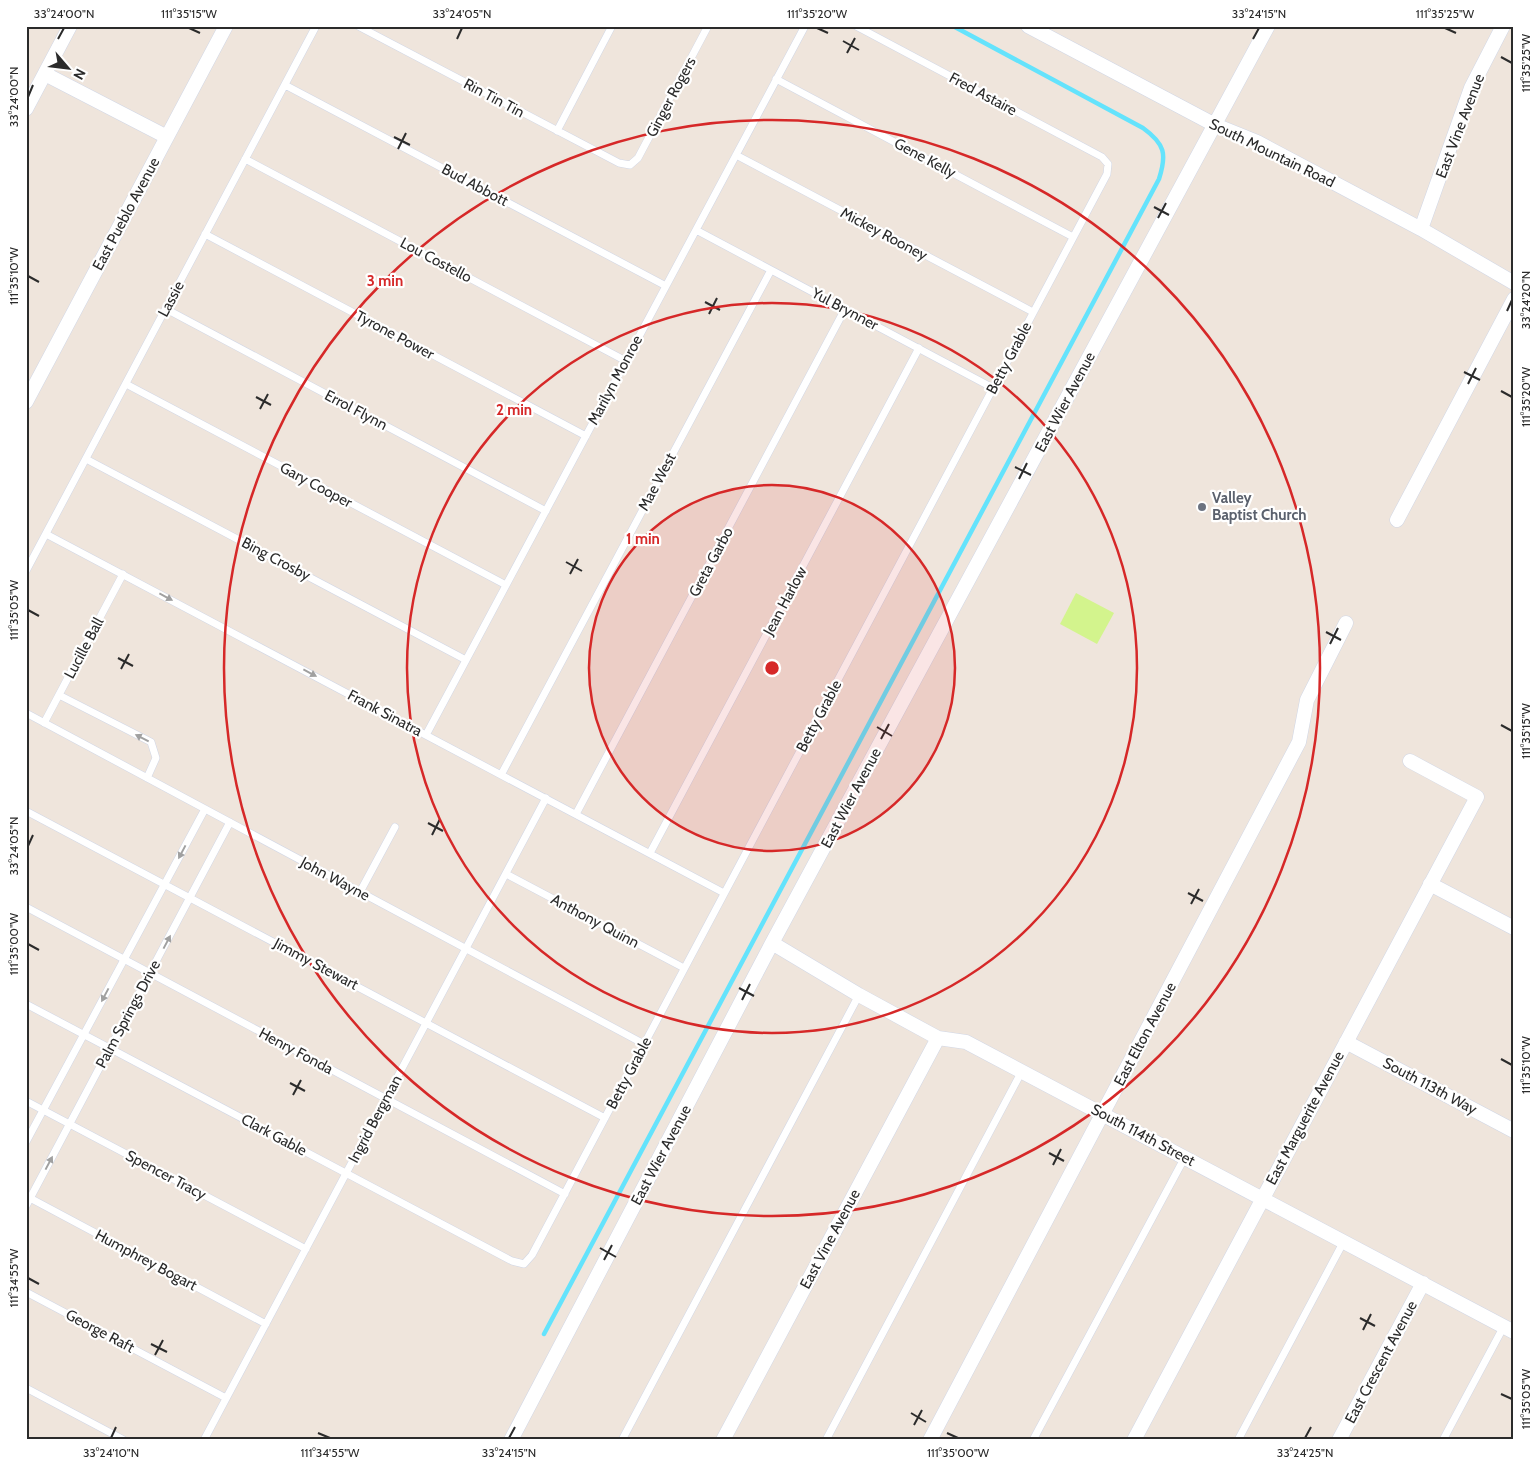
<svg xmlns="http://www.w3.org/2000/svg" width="1540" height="1466" viewBox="0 0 1540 1466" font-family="Cabin,sans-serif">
  <rect width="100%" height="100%" fill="#efe5dc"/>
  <path fill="#d3f48d" d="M1076,593L1114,613L1097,644L1060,624Z"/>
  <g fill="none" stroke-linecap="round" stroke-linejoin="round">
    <path stroke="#64e3fc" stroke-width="4.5" d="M544,1334L1159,179C1167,154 1165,144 1143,128L953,26"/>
    <g stroke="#d1d7e6" stroke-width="8">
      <path id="lane" d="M358,26L619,163L630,165L638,158L708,26
        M776,79L1073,237
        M285,85L666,286
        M557,131L612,26
        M736,155L1033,312
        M245,159L626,361
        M696,230L993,388
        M205,234L586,436
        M166,309L546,511
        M126,384L506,585
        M86,459L466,660
        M46,534L724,893
        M26,571L316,26
        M59,695L151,742L156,758L147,778
        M26,713L644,1044
        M44,723L123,574
        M426,735L805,26
        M501,775L771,270
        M26,811L605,1118
        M576,814L845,309
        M650,853L919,348
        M506,874L684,968
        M360,892L395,827
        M26,907L565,1194
        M26,1004L512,1261L524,1264L532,1255L1107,174L1108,164L1102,157L856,26
        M26,1101L306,1249
        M26,1142L205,809
        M28,1197L266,1324
        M26,1206L230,822
        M26,1292L226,1398
        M26,1388L124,1440
        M204,1440L546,798
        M622,1440L859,995
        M826,1440L1022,1071
        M1033,1440L1185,1157
        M1238,1440L1344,1241
        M1443,1440L1504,1326"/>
    </g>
    <g stroke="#d1d7e6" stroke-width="15">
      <path id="street" d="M1028,26L1215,125L1257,142L1421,229L1514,283
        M45,74L167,137
        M26,109L70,26
        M1421,229L1471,88L1503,26
        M26,402L226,26
        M1397,520L1514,299
        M1430,884L1514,928
        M772,943L859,995L938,1038L966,1042L1514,1332
        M1346,1042L1514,1131
        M511,1440L772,943L1268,26
        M723,1440L938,1038
        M930,1440L1299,742L1307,700L1346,623
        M1134,1440L1477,797L1410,761
        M1339,1440L1423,1283"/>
    </g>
    <use href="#lane" stroke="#fff" stroke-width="7"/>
    <use href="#street" stroke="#fff" stroke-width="14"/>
  </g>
  <defs><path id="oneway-solid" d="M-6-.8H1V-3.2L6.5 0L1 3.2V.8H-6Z" transform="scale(1.25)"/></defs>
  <g fill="#a0a0a0">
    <use href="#oneway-solid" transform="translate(166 597) rotate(28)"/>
    <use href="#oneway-solid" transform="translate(310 673) rotate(28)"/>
    <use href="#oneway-solid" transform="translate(142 738) rotate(-153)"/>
    <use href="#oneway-solid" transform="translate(182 852) rotate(118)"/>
    <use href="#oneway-solid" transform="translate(167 942) rotate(-62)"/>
    <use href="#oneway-solid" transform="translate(105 995) rotate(118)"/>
    <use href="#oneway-solid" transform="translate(49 1163) rotate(-62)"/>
  </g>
  <path fill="none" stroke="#2b2b2b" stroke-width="2" d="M189,28L200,33M817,28L828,33M1445,28L1456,33M58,39L64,28M457,39L462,28M1253,39L1259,28M843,41L859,50M847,53L855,38M1501,57L1512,63M28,97L33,85M394,137L410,145M398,149L406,133M1154,207L1169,215M1158,218L1166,203M28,276L39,282M705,302L720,310M1507,311L1512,300M709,314L717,298M1464,372L1480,380M1468,384L1476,368M1501,391L1512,397M256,397L271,405M260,409L268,394M1015,467L1031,475M1019,479L1027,463M566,562L582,571M570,574L578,559M28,610L39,616M1326,632L1341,640M1330,644L1338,628M118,658L133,666M121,669L129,654M1501,725L1512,731M877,727L892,736M881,739L889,724M428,823L443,831M432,835L440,819M28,846L33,835M1188,893L1203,901M1191,904L1199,889M28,944L39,950M739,988L754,996M742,1000L750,984M1501,1059L1512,1065M290,1083L305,1091M293,1095L301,1080M1049,1153L1064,1161M1053,1165L1061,1149M600,1248L616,1257M604,1260L612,1245M28,1278L39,1284M1360,1318L1375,1326M1363,1330L1371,1314M151,1344L167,1352M155,1355L163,1340M1501,1394L1512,1399M911,1413L926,1422M914,1425L922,1410M318,1433L330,1438M947,1433L958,1438M111,1438L116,1427M509,1438L515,1427M1305,1438L1311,1427"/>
  <circle cx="772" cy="668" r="183" fill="#d62828" fill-opacity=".12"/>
  <g fill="none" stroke="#d62828" stroke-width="2.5">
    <circle cx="772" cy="668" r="183"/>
    <circle cx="772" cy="668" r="365"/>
    <circle cx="772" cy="668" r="548"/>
  </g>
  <circle fill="#6b7280" stroke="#fff" stroke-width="2" cx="1202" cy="507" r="5"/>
  <g text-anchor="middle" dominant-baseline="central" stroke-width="4.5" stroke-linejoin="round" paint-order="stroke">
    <g font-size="15" fill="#2b2b2b" stroke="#fff">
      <text transform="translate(983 94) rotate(28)">Fred Astaire</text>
      <text transform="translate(671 97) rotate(-62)">Ginger Rogers</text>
      <text transform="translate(494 98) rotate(28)">Rin Tin Tin</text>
      <text transform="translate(1460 126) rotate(-69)">East Vine Avenue</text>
      <text transform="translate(1272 153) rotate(26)">South Mountain Road</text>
      <text transform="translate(925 158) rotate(28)">Gene Kelly</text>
      <text transform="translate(475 185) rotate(28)">Bud Abbott</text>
      <text transform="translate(126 214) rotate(-62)">East Pueblo Avenue</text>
      <text transform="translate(884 234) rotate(28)">Mickey Rooney</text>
      <text transform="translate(436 260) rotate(28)">Lou Costello</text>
      <text transform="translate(171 299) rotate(-62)">Lassie</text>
      <text transform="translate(845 309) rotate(28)">Yul Brynner</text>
      <text transform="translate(395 335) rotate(28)">Tyrone Power</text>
      <text transform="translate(1009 358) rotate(-62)">Betty Grable</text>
      <text transform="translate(615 380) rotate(-62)">Marilyn Monroe</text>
      <text transform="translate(1065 402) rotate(-62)">East Wier Avenue</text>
      <text transform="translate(356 410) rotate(28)">Errol Flynn</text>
      <text transform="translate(657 482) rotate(-62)">Mae West</text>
      <text transform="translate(316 485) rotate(28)">Gary Cooper</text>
      <text transform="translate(276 559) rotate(28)">Bing Crosby</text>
      <text transform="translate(711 562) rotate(-62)">Greta Garbo</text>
      <text transform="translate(785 601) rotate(-62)">Jean Harlow</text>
      <text transform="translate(84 648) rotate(-62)">Lucille Ball</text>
      <text transform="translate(385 713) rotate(28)">Frank Sinatra</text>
      <text transform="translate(819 716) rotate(-62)">Betty Grable</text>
      <text transform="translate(851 798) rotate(-62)">East Wier Avenue</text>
      <text transform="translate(335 879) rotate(28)">John Wayne</text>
      <text transform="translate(595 921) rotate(28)">Anthony Quinn</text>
      <text transform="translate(316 964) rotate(28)">Jimmy Stewart</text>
      <text transform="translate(128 1014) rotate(-62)">Palm Springs Drive</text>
      <text transform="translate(1145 1034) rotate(-62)">East Elton Avenue</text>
      <text transform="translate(296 1051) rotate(28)">Henry Fonda</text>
      <text transform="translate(629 1073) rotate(-62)">Betty Grable</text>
      <text transform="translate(1430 1086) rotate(28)">South 113th Way</text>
      <text transform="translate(1305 1118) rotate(-62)">East Marguerite Avenue</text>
      <text transform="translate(375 1119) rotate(-62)">Ingrid Bergman</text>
      <text transform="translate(274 1135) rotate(28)">Clark Gable</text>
      <text transform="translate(1143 1135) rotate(28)">South 114th Street</text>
      <text transform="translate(661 1155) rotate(-62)">East Wier Avenue</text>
      <text transform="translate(166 1175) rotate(28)">Spencer Tracy</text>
      <text transform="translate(830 1239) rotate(-62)">East Vine Avenue</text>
      <text transform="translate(146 1260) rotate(28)">Humphrey Bogart</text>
      <text transform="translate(100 1331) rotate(28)">George Raft</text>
      <text transform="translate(1381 1362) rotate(-62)">East Crescent Avenue</text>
    </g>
    <g font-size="15" font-weight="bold" fill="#5b616d" stroke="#fff" text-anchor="start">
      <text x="1212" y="498">Valley<tspan x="1212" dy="17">Baptist Church</tspan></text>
    </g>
  </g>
  <circle cx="772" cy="668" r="8" fill="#d62828" stroke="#fff" stroke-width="2.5"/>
  <g font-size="15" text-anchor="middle" font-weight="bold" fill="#d62828" stroke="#fff" stroke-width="4.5" stroke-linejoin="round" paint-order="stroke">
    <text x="385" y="286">3 min</text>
    <text x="514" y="415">2 min</text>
    <text x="643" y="544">1 min</text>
  </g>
  <rect width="1540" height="1466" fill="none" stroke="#ffffff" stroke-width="55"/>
  <g transform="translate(68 68) rotate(118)" stroke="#ffffff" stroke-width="4" paint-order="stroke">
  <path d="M0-4L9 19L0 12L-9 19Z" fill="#2b2b2b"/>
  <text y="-8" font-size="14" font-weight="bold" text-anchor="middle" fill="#2b2b2b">N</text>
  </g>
  <rect x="28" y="28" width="1484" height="1410" fill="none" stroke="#2b2b2b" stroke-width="2"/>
  <g font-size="12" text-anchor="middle" fill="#2b2b2b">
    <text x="64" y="18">33°24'00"N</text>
    <text x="189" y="18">111°35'15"W</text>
    <text x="462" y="18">33°24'05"N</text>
    <text x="817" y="18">111°35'20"W</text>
    <text x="1259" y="18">33°24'15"N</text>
    <text x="1445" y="18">111°35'25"W</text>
    <text transform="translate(1526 63) rotate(-90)" y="4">111°35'25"W</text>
    <text transform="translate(14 97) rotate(-90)" y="4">33°24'00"N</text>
    <text transform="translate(14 276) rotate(-90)" y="4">111°35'10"W</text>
    <text transform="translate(1526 300) rotate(-90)" y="4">33°24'20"N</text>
    <text transform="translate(1526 397) rotate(-90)" y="4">111°35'20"W</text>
    <text transform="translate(14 610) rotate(-90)" y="4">111°35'05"W</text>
    <text transform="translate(1526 731) rotate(-90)" y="4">111°35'15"W</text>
    <text transform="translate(14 846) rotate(-90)" y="4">33°24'05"N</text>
    <text transform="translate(14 944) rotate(-90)" y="4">111°35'00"W</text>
    <text transform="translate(1526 1065) rotate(-90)" y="4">111°35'10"W</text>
    <text transform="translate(14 1278) rotate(-90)" y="4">111°34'55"W</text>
    <text transform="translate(1526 1399) rotate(-90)" y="4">111°35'05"W</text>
    <text x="111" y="1457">33°24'10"N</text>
    <text x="330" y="1457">111°34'55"W</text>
    <text x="509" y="1457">33°24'15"N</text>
    <text x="958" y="1457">111°35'00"W</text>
    <text x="1305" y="1457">33°24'25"N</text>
  </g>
</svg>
